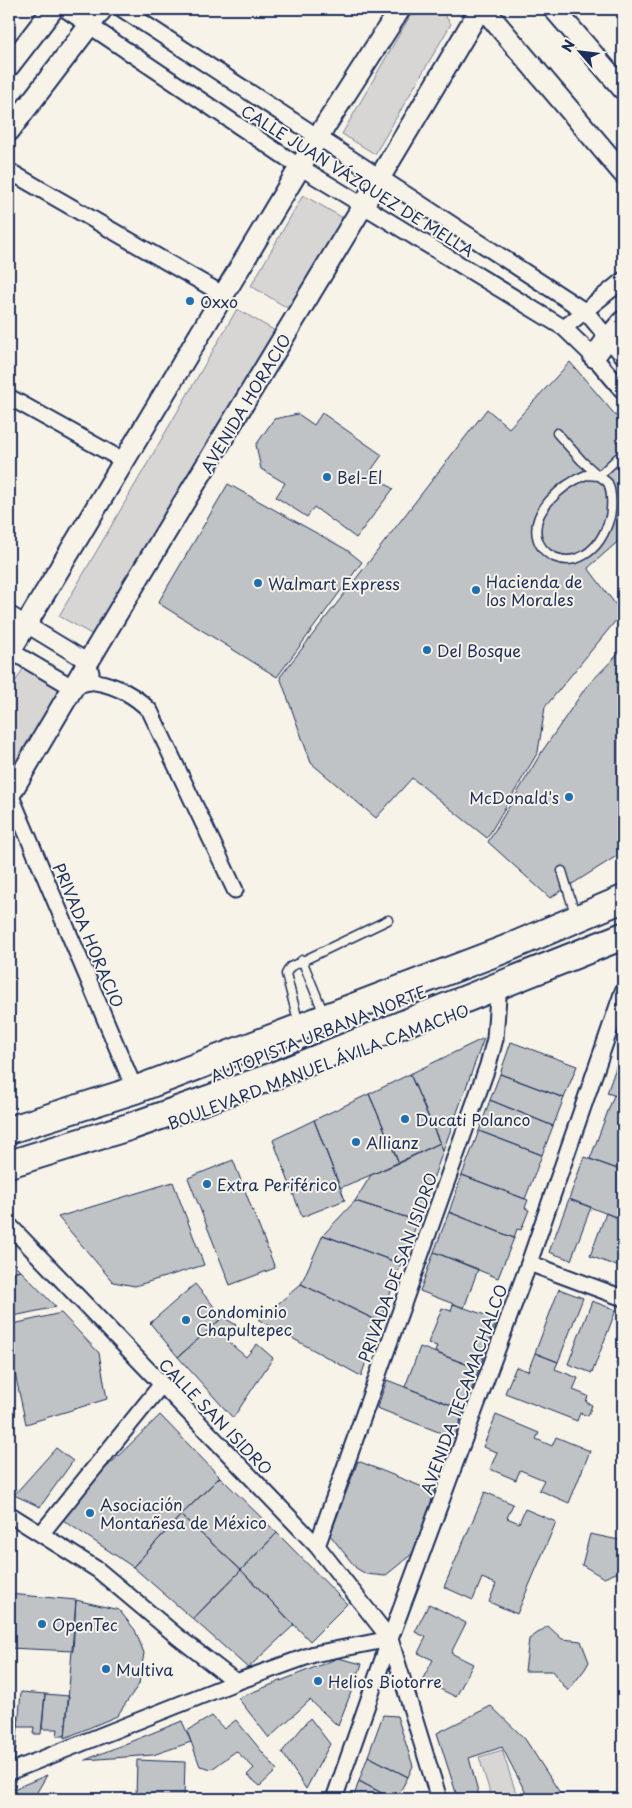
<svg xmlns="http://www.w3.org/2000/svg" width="632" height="1808" viewBox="0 0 632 1808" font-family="'Playpen Sans',sans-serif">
  <rect width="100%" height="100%" fill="#f7f3e8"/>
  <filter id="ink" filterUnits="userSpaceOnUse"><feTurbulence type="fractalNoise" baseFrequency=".02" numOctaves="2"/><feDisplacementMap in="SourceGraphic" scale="10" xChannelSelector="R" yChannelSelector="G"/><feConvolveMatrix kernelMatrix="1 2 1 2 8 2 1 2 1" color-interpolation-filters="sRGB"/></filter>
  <g filter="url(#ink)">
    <path fill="#d7d6d4" stroke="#798299" d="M414,9H440L451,24L375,154L342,134Z
      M303,195L343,218L291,310L251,286Z
      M237,309L279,333L102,640L59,616Z
      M26,664L66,688L9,784V692Z
      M502,1750L516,1793L492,1799L479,1757Z"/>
    <path fill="#c0c3c5" stroke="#1b2f5e" d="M570,362L623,424V537L588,568L622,613L545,707L538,752L487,838L412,778L376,818L311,763L280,677L487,409L509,428Z
      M322,413L382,455L370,472L393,489L356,538L314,507L307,517L276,497L285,483L261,469L256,445L274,419L298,414L314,425Z
      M228,484L347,550L362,562L277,677L158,603Z
      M623,649V852L550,898L488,842L541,753L586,687Z
      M484,1038L443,1151L410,1074Z
      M511,1042L577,1066L564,1098L500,1074Z
      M622,1050L623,1051V1098L607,1093Z
      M410,1074L440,1143L399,1163L369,1094Z
      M500,1074L564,1098L553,1126L490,1100Z
      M369,1094L399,1163L340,1188L314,1120Z
      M614,1095L623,1098V1171L590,1159Z
      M490,1100L553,1126L542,1155L479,1131Z
      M314,1120L345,1200L302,1217L273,1140Z
      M479,1131L542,1155L525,1199L462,1175Z
      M440,1143L443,1151L418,1221L355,1201L371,1175Z
      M584,1157L623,1171V1220L569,1199Z
      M233,1160L275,1268L230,1285L188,1178Z
      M462,1175L528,1200L525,1208L529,1210L521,1230L517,1229L514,1238L449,1212Z
      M173,1182L204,1265L135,1286L113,1282L58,1217Z
      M569,1199L591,1207L571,1260L549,1252Z
      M355,1201L418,1221L401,1264L323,1235Z
      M449,1212L514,1238L498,1278L434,1252Z
      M606,1213L623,1220V1263L622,1268L590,1256Z
      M323,1235L401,1264L380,1322L301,1284Z
      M434,1252L478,1269L464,1308L420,1291Z
      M9,1259L20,1270L9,1273Z
      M20,1270L56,1307L9,1317V1273Z
      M195,1284L223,1317L178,1357L150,1323Z
      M301,1284L380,1322L361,1376L259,1320Z
      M559,1289L583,1298L558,1362L535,1353Z
      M592,1301L616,1310L592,1373L568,1364Z
      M453,1304L497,1319L479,1369L435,1352L437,1346L428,1343L442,1308L451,1311Z
      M61,1313L99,1353L107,1399L26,1424L9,1346V1325Z
      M223,1317L236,1325L226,1340L246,1357L257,1344L273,1358L233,1418L178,1357Z
      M420,1347L479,1369L464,1410L405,1387Z
      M623,1347V1367L616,1364Z
      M535,1353L558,1362L555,1369L578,1378L573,1390L588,1396L586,1402L592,1405L588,1416L580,1413L577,1421L505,1393L516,1367L528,1371Z
      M387,1380L464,1410L454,1438L377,1408Z
      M160,1415L220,1477L181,1515L133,1567L57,1516Z
      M496,1415L539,1433L536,1439L552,1446L556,1437L590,1451L569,1503L539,1490L544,1480L520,1470L516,1480L490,1469L497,1452L483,1447Z
      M623,1419V1440L617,1436Z
      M56,1448L73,1461L40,1507L14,1495Z
      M358,1461L435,1492L413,1553L385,1576L366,1574L356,1568L330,1535Z
      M220,1477L277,1533L241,1570L181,1515Z
      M485,1492L513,1504L507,1518L519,1523L525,1509L556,1522L517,1614L489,1602L496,1584L482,1578L473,1600L444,1587Z
      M181,1515L241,1570L193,1619L133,1567Z
      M277,1533L347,1604L310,1641L241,1570Z
      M590,1534L619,1540L623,1536V1572L621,1571L604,1578L582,1565Z
      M241,1570L294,1625L248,1668L193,1619Z
      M9,1594L76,1600L73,1651L9,1648Z
      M76,1600L119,1610L135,1630L144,1653L139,1684L117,1716L65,1738Z
      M429,1604L466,1623L451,1653L473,1664L456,1697L422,1680L433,1660L418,1653L426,1637L415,1632Z
      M548,1626L562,1639L581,1641L589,1662L585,1669L568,1691L552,1671H525L529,1639Z
      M338,1658L362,1664L338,1726L310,1700L269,1738L238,1698Z
      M21,1692L45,1694L41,1734H33L34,1727H18Z
      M45,1694L69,1696L65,1736H57L58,1729H42Z
      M491,1706L525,1739L564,1799H529L502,1747L469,1758L480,1799H458L437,1733Z
      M383,1715L397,1716L413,1766L408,1777L368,1756Z
      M212,1716L224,1729L236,1720L277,1770L260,1786L247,1775L254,1768L236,1751L212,1769L200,1766L187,1731Z
      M9,1717H19L15,1758H9Z
      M310,1718L330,1744L306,1789L282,1752Z
      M182,1721L191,1742L153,1755L85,1760Z
      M368,1756L408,1777L396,1799H393L359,1781Z
      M137,1760L185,1762L184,1799H136Z
      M47,1775L33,1799H9V1791Z
      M359,1781L393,1799H353Z
      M43,1793L57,1794V1799H36Z"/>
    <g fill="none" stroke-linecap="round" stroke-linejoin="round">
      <g stroke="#1b2f5e" stroke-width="11">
        <path id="lane" d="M557,433L582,461L599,476L623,453
          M586,475L599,476C602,478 606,481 608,483C612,492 612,508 610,517C588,595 505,552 549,501C560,489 570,481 586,475Z
          M562,871L575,914
          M302,960L324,1014
          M299,1024L286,974L290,967L388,920"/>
      </g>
      <g stroke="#1b2f5e" stroke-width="19">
        <path id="street" d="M65,9L300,167L564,328L594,357L623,391
          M122,9L586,312L623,356
          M9,171L224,295
          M564,328L623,280
          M9,397L124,461
          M9,614L88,662L91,673
          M9,650L72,687C79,685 89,681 95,682C116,685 136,696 150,711L235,890
          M10,794L135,1090
          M9,1225L317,1546L390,1639L439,1799
          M529,1263L623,1298
          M9,1514L98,1570L178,1637L236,1682
          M41,1534L162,1384
          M317,1546L488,1065L495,1039L498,997
          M9,1772L236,1682L314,1654L390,1639
          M334,1799L390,1639L529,1263L623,991"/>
      </g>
      <g stroke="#1b2f5e" stroke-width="24">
        <path id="secondary" d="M484,9L623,173
          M554,9L623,89
          M9,66L53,9
          M9,131L102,9
          M594,357L608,338L623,321
          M9,653L318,137L400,9
          M9,796C163,532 325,273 480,9"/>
      </g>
      <g stroke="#1b2f5e" stroke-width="30">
        <path id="highway" d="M9,1130L135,1090L503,950L623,899
          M9,1164L132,1126L268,1078L623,936"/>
      </g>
      <use href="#lane" stroke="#f7f3e8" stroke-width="8"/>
      <use href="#street" stroke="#f7f3e8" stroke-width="15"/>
      <use href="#secondary" stroke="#f7f3e8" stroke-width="20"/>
      <use href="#highway" stroke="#f7f3e8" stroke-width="26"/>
    </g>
  </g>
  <g fill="#1f6fb2" stroke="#f7f3e8" stroke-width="2">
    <circle cx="190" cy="301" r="5"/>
    <circle cx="327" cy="477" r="5"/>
    <circle cx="258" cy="583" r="5"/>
    <circle cx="476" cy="590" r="5"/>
    <circle cx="427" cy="650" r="5"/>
    <circle cx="569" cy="797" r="5"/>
    <circle cx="405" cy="1119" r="5"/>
    <circle cx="356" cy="1142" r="5"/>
    <circle cx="207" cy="1184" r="5"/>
    <circle cx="186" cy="1320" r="5"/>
    <circle cx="90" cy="1513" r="5"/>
    <circle cx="42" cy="1624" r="5"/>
    <circle cx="106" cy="1669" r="5"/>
    <circle cx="318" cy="1681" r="5"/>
  </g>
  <g text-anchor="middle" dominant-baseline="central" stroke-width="4" stroke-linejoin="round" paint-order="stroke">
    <g font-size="16" fill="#1b2f5e" stroke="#f7f3e8">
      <text transform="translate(358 180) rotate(32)">CALLE JUAN VÁZQUEZ DE MELLA</text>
      <text transform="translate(245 403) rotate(-59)">AVENIDA HORACIO</text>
      <text transform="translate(89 935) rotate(67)">PRIVADA HORACIO</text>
      <text transform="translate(318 1033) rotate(-22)">AUTOPISTA URBANA NORTE</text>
      <text transform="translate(318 1066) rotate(-21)">BOULEVARD MANUEL ÁVILA CAMACHO</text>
      <text transform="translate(397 1267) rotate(-70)">PRIVADA DE SAN ISIDRO</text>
      <text transform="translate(463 1389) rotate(-70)">AVENIDA TECAMACHALCO</text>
      <text transform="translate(216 1416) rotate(46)">CALLE SAN ISIDRO</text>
    </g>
    <g font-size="16" fill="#1b2f5e" stroke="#f7f3e8" text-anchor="start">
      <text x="200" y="301">Oxxo</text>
      <text x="337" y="477">Bel-El</text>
      <text x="486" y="581">Hacienda de<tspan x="486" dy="18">los Morales</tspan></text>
      <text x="268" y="583">Walmart Express</text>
      <text x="437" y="650">Del Bosque</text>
      <text x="559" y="797" text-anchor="end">McDonald's</text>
      <text x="415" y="1119">Ducati Polanco</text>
      <text x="366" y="1142">Allianz</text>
      <text x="217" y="1184">Extra Periférico</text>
      <text x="196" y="1311">Condominio<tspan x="196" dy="18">Chapultepec</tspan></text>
      <text x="100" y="1504">Asociación<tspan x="100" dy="18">Montañesa de México</tspan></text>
      <text x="52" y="1624">OpenTec</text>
      <text x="116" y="1669">Multiva</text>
      <text x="328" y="1681">Helios Biotorre</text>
    </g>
  </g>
  <rect width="632" height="1808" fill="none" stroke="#f7f3e8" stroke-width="30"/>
  <rect x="15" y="15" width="602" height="1778" fill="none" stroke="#1b2f5e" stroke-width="2" filter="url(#ink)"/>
  <g transform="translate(580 52) rotate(298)" stroke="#f7f3e8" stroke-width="4" paint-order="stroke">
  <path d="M0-4L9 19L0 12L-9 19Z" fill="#1b2f5e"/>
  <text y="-8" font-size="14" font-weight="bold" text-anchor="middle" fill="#1b2f5e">N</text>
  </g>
</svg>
